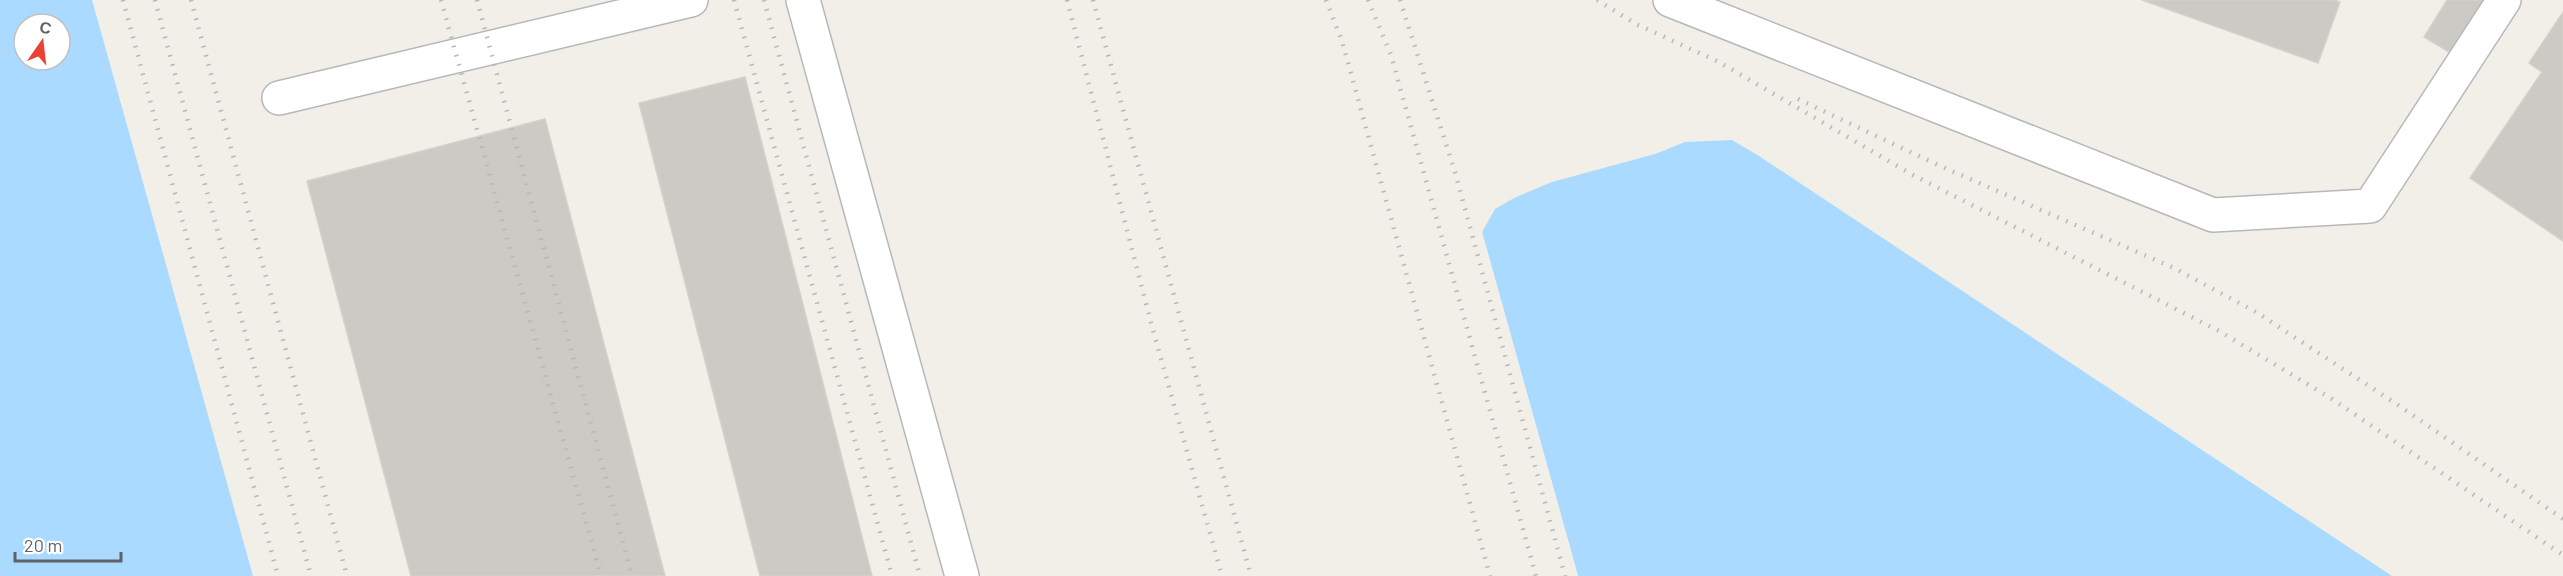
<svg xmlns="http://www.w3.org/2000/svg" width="2563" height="576" viewBox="0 0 2563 576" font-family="Barlow,sans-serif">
  <rect width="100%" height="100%" fill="#f1efe8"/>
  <path fill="#aadaff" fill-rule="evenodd" d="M0,0H92L253,576H0ZM24,24H60V60H24Z
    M1732,140L1759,156L2392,576H1578L1482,232L1495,209L1514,198L1552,182L1655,154L1685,142Z"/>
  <path fill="#f1efe8" d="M1481,227L1482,232L1578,576H1575L1479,232Z"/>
  <path fill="#cccac5" stroke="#d6d1c6" stroke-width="1.5" d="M2142,0H2334L2340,2L2318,63Z
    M2447,0H2495L2459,58L2424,37Z
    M2563,12V241L2470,178L2542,72L2529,63Z
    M745,77L872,576H760L639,103Z
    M545,119L665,576H411L307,181Z"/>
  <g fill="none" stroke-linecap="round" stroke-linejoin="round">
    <g stroke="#b5b8bc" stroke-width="36">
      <path id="minor" d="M803,0L962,576
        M1670,0L2213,215L2370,206L2504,0
        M279,98L691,0"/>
    </g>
    <use href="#minor" stroke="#fff" stroke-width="33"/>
    <path stroke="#b6b7b8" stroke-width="4.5" stroke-dasharray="1.5 8" stroke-linecap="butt" d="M123,0L278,576
      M155,0L311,576
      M191,0L347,576
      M441,0L601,576
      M477,0L632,576
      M734,0L892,576
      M764,0L920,576
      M1067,0L1153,330L1222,576
      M1093,0L1251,576
      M1326,0L1342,41L1490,576
      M1368,0L1391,55L1536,576
      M1400,0L1455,172L1565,576
      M1597,0L1636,24L1719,62L1911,174L2219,331L2329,397L2563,555
      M1798,99L1938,165L2174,268L2256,312L2401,407L2563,519"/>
  </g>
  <g transform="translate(42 42) rotate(14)"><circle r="28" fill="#ffffff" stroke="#bfc1c3" stroke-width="1.5"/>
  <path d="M0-4.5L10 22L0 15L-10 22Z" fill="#ea4335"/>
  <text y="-9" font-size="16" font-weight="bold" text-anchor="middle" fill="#5f6368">С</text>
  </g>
  <path d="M15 552v9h106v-9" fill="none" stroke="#5f6368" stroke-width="3"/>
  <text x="24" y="552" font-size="18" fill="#5f6368" stroke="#ffffff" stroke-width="4.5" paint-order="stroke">20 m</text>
</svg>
